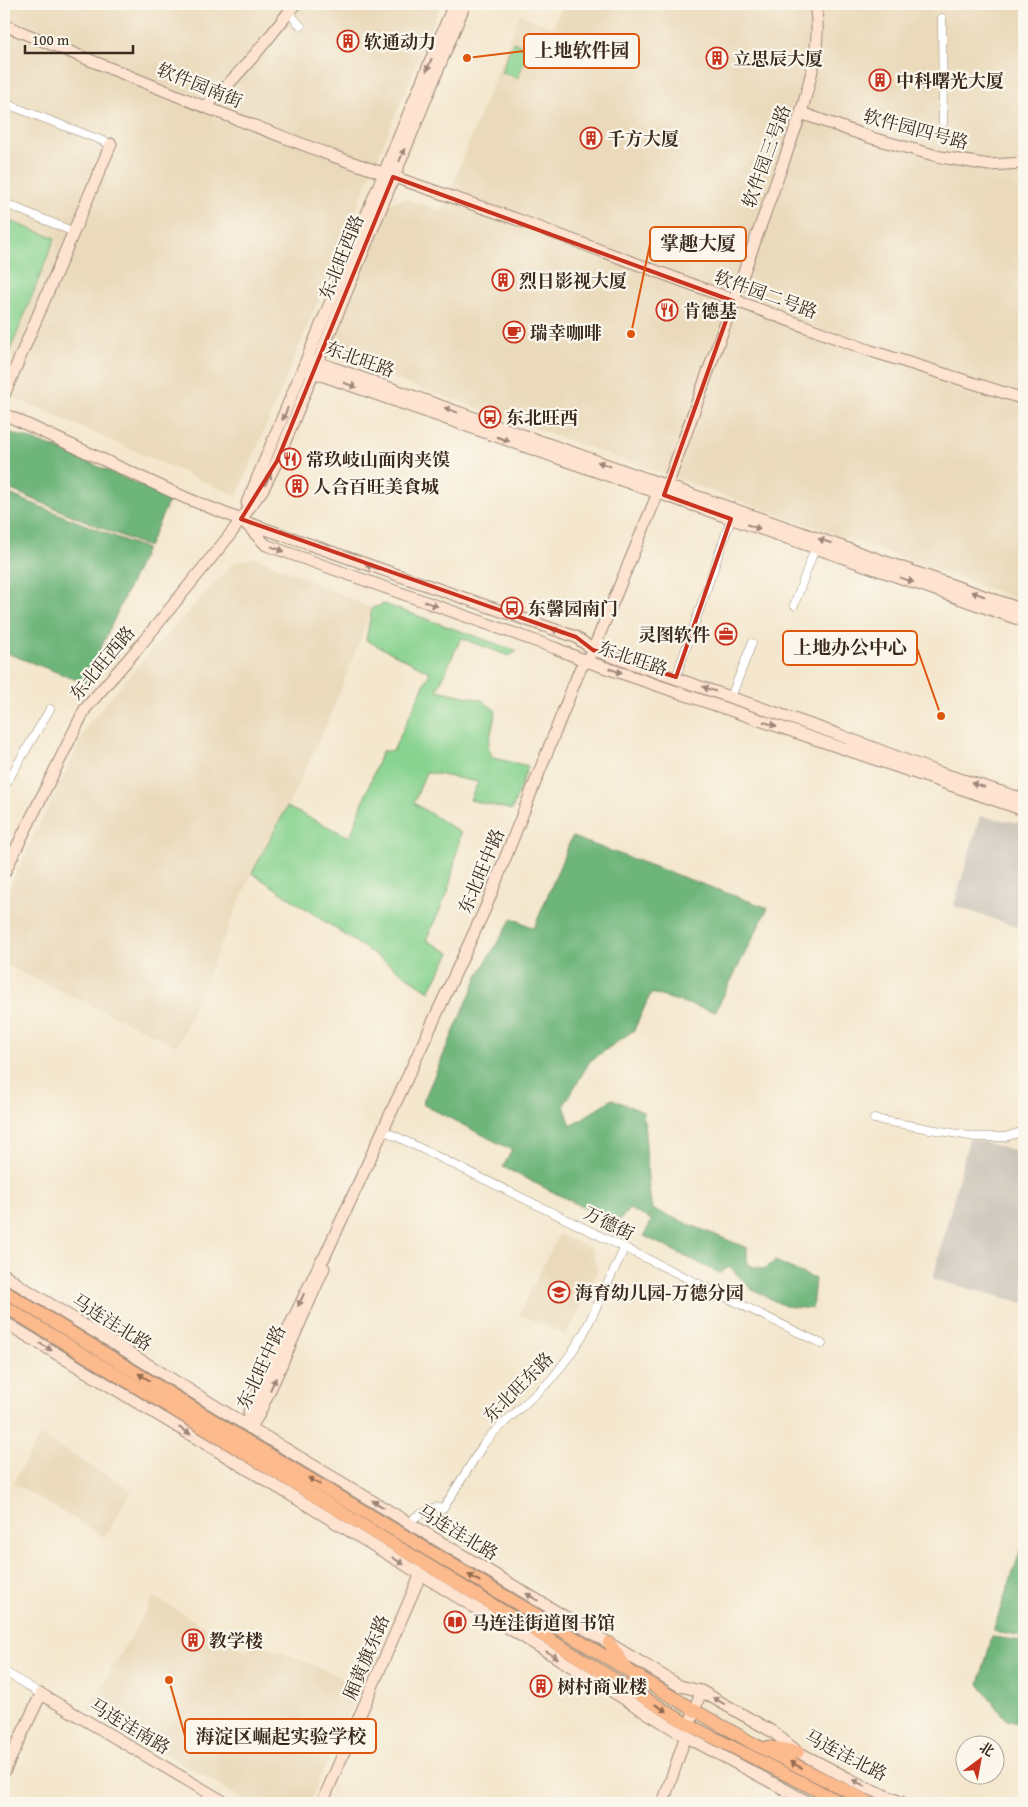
<svg xmlns="http://www.w3.org/2000/svg" width="1028" height="1807" viewBox="0 0 1028 1807" font-family="'Gentium Book Plus','Noto Serif SC',serif">
  <rect width="100%" height="100%" fill="#fbf7ec"/>
  <filter id="ink" filterUnits="userSpaceOnUse"><feTurbulence type="fractalNoise" baseFrequency=".02" numOctaves="2"/><feDisplacementMap in="SourceGraphic" scale="10" xChannelSelector="R" yChannelSelector="G"/><feConvolveMatrix kernelMatrix="1 2 1 2 8 2 1 2 1" color-interpolation-filters="sRGB"/></filter>
  <filter id="wash" filterUnits="userSpaceOnUse"><feTurbulence type="fractalNoise" baseFrequency=".0096" numOctaves="4" result="noise"/><feDisplacementMap in="SourceGraphic" scale="20" xChannelSelector="R" yChannelSelector="G"/><feGaussianBlur stdDeviation="1.12" result="paint"/><feColorMatrix in="noise" values="0 0 0 0 0 0 0 0 0 0 0 0 0 0 0 0 0 1.4 0 .05"/><feComposite in="paint" operator="in"/></filter>
  <g filter="url(#wash)">
    <rect width="100%" height="100%" fill="#f4e7ce"/>
    <path fill="#ead9ba" d="M4,4H441L237,496L4,393Z
      M563,4H1024V601L323,354L386,204L406,199L442,211L520,14L553,28Z
      M256,557L372,608L328,722L287,807L252,873L177,1046L4,964V898L90,722L137,667L234,563Z
      M559,1234L591,1248L598,1271L574,1321L565,1335L519,1314Z
      M40,1436L132,1490L105,1537L13,1483Z
      M154,1597L248,1652L252,1640L360,1685L309,1803H249L89,1708Z"/>
    <path fill="#cac3b8" d="M980,816L1024,824V929L954,906Z
      M969,1138L1024,1153V1303L933,1279Z"/>
    <path fill="#89d390" stroke="#627e57" d="M513,42L529,48L518,78L501,72Z
      M4,219L55,238L6,361L4,360Z
      M384,604L517,651L509,656L461,638L437,690L482,700L496,711L488,747L493,758L528,766L512,810L470,800L478,782L426,772L414,803L461,833L448,892L426,940L450,953L429,991L252,873L287,807L350,837L382,751H393L430,672L366,640L372,608Z"/>
    <path fill="#6eb57a" stroke="#54704c" d="M4,432H9L56,448L170,498L148,547L4,487Z
      M4,492L146,549L85,683L4,652Z
      M572,837L768,908L715,1012L651,993L634,1030L590,1061L564,1105L571,1126L612,1099L643,1112C647,1145 646,1177 652,1209L747,1248V1265L764,1269L775,1261L815,1279L812,1309L785,1306L751,1289L730,1267L719,1273L644,1236L652,1220L629,1209L620,1220L603,1217L503,1167L512,1150L422,1104L479,974L512,918L534,928Z
      M1021,1549L1024,1550V1636L993,1631Z
      M992,1637L1024,1641V1725L1007,1720L979,1684Z"/>
  </g>
  <g filter="url(#ink)">
    <g fill="none" stroke-linecap="round" stroke-linejoin="round">
      <g stroke="#988876" stroke-width="9">
        <path id="street" d="M289,13L301,26
          M942,18L943,123
          M4,103L111,144
          M4,203L74,232
          M794,605L815,548
          M676,677L731,519
          M731,697L752,643
          M4,787L50,709
          M874,1119L975,1137H1005L1024,1131
          M383,1130L822,1344
          M411,1524L415,1517L436,1507L443,1509L483,1445L492,1434L551,1380L570,1355L584,1333L625,1247
          M4,1671L41,1694"/>
      </g>
      <g stroke="#988876" stroke-width="13">
        <path id="secondary" d="M4,25L205,107L333,156L516,219L871,351L1024,399
          M205,107C239,76 268,40 295,4
          M801,113L872,138L941,157L989,165L1024,163
          M308,359L667,486L1024,610
          M304,369L1024,621
          M4,395L111,144
          M4,414L186,498L254,525L576,637L593,650L837,734L934,771L1024,799
          M667,486L801,113C811,77 822,41 815,4
          M247,503L454,4
          M246,524L266,545L555,648L586,661L1024,810
          M4,873L85,709L138,648L229,536L263,489L277,461L465,4
          M4,1274L19,1285L251,1428L680,1686L701,1691L773,1732L798,1752L863,1786L903,1803
          M4,1322L312,1508L685,1736L810,1803
          M250,1428L258,1416L280,1368L324,1268
          M251,1428L249,1411L321,1261L324,1258L485,909L580,669L593,650L658,493L667,486
          M4,1772L41,1694L226,1803
          M322,1803L423,1569
          M663,1803L701,1691"/>
      </g>
      <g stroke="#988876" stroke-width="14">
        <path id="primary" d="M4,1291L245,1440L694,1710L756,1745L871,1803
          M4,1306L689,1725L842,1803
          M609,1643L626,1667
          M768,1747L798,1752"/>
      </g>
      <use href="#street" stroke="#fff" stroke-width="8"/>
      <use href="#secondary" stroke="#fee3d1" stroke-width="11"/>
      <use href="#primary" stroke="#fcba8d" stroke-width="12"/>
    </g>
    <defs><path id="oneway-solid" d="M-6-.8H1V-3.2L6.5 0L1 3.2V.8H-6Z" transform="scale(1.25)"/></defs>
    <g fill="#9c8678">
      <use href="#oneway-solid" transform="translate(429 65) rotate(112)"/>
      <use href="#oneway-solid" transform="translate(402 155) rotate(-67)"/>
      <use href="#oneway-solid" transform="translate(350 385) rotate(19)"/>
      <use href="#oneway-solid" transform="translate(451 410) rotate(-160)"/>
      <use href="#oneway-solid" transform="translate(285 414) rotate(113)"/>
      <use href="#oneway-solid" transform="translate(503 439) rotate(19)"/>
      <use href="#oneway-solid" transform="translate(604 464) rotate(-160)"/>
      <use href="#oneway-solid" transform="translate(268 479) rotate(-64)"/>
      <use href="#oneway-solid" transform="translate(754 527) rotate(19)"/>
      <use href="#oneway-solid" transform="translate(825 541) rotate(-161)"/>
      <use href="#oneway-solid" transform="translate(278 549) rotate(20)"/>
      <use href="#oneway-solid" transform="translate(372 567) rotate(-163)"/>
      <use href="#oneway-solid" transform="translate(907 580) rotate(19)"/>
      <use href="#oneway-solid" transform="translate(978 594) rotate(-161)"/>
      <use href="#oneway-solid" transform="translate(431 604) rotate(20)"/>
      <use href="#oneway-solid" transform="translate(558 631) rotate(-161)"/>
      <use href="#oneway-solid" transform="translate(616 671) rotate(19)"/>
      <use href="#oneway-solid" transform="translate(709 689) rotate(-160)"/>
      <use href="#oneway-solid" transform="translate(770 724) rotate(19)"/>
      <use href="#oneway-solid" transform="translate(978 785) rotate(-163)"/>
      <use href="#oneway-solid" transform="translate(301 1300) rotate(115)"/>
      <use href="#oneway-solid" transform="translate(46 1347) rotate(31)"/>
      <use href="#oneway-solid" transform="translate(273 1384) rotate(-65)"/>
      <use href="#oneway-solid" transform="translate(185 1431) rotate(31)"/>
      <use href="#oneway-solid" transform="translate(378 1504) rotate(-149)"/>
      <use href="#oneway-solid" transform="translate(398 1561) rotate(32)"/>
      <use href="#oneway-solid" transform="translate(532 1597) rotate(-149)"/>
      <use href="#oneway-solid" transform="translate(552 1655) rotate(32)"/>
      <use href="#oneway-solid" transform="translate(719 1701) rotate(-150)"/>
      <use href="#oneway-solid" transform="translate(859 1783) rotate(-154)"/>
    </g>
    <g fill="#926b50">
      <use href="#oneway-solid" transform="translate(144 1377) rotate(-148)"/>
      <use href="#oneway-solid" transform="translate(314 1481) rotate(-149)"/>
      <use href="#oneway-solid" transform="translate(474 1578) rotate(-149)"/>
      <use href="#oneway-solid" transform="translate(661 1708) rotate(31)"/>
      <use href="#oneway-solid" transform="translate(796 1765) rotate(-153)"/>
    </g>
  </g>
  <path fill="none" stroke="#c8321e" stroke-width="4" stroke-linejoin="round" d="M393,177L733,301L664,495L731,519L676,677L593,650L576,637L241,519L277,461Z"/>
  <defs>
    <g id="building-ring" transform="scale(1.125)"><circle r="9.5" fill="#fbf7ec" stroke="#c8321e" stroke-width="1.5"/><path d="M-4-6H4V6H1V3H-1V6H-4ZM-2.5-4.3h1.7v1.8h-1.7ZM.8-4.3h1.7v1.8H.8ZM-2.5-1h1.7V.8h-1.7ZM.8-1h1.7V.8H.8Z" fill="#c8321e"/></g>
    <g id="restaurant-ring" transform="scale(1.125)"><circle r="9.5" fill="#fbf7ec" stroke="#c8321e" stroke-width="1.5"/><path d="M-5-6h1v4h1v-4h1v4h1v-4h1v5L-1.5 .5V6h-2V.5L-5-1ZM5-6V6H3V1.5H1.5Q1.5-4 5-6Z" fill="#c8321e"/></g>
    <g id="cafe-ring" transform="scale(1.125)"><circle r="9.5" fill="#fbf7ec" stroke="#c8321e" stroke-width="1.5"/><path d="M-5.5-4.5H6V0H3Q3 3.5 0 3.5H-2.5Q-5.5 3.5-5.5 0ZM3-3.2v2h1.7v-2ZM-6 4.5H4V6H-6Z" fill="#c8321e"/></g>
    <g id="bus-ring" transform="scale(1.125)"><circle r="9.5" fill="#fbf7ec" stroke="#c8321e" stroke-width="1.5"/><path d="M-5-6H5V4H4V6H2V4H-2V6H-4V4H-5ZM-3.5-4V0h7V-4ZM-3.5 1.2v1.5H-2V1.2ZM2 1.2v1.5H3.5V1.2Z" fill="#c8321e"/></g>
    <g id="office-ring" transform="scale(1.125)"><circle r="9.5" fill="#fbf7ec" stroke="#c8321e" stroke-width="1.5"/><path d="M-6-3h4V-5.5h4V-3h4V5H-6ZM-1-4.5V-3h2v-1.5ZM-6 0V1H6V0Z" fill="#c8321e"/></g>
    <g id="school-ring" transform="scale(1.125)"><circle r="9.5" fill="#fbf7ec" stroke="#c8321e" stroke-width="1.5"/><path d="M0-5L7-2L0 1L-7-2ZM-4 1L0 2.5L4 1V4Q0 6-4 4Z" fill="#c8321e"/></g>
    <g id="library-ring" transform="scale(1.125)"><circle r="9.5" fill="#fbf7ec" stroke="#c8321e" stroke-width="1.5"/><path d="M-6-4Q-3-5.5-.7-3.5V5Q-3 3-6 4ZM6-4Q3-5.5 .7-3.5V5Q3 3 6 4Z" fill="#c8321e"/></g>
  </defs>
  <g fill-rule="evenodd">
    <use href="#building-ring" x="348" y="41"/>
    <use href="#building-ring" x="717" y="58"/>
    <use href="#building-ring" x="880" y="80"/>
    <use href="#building-ring" x="591" y="138"/>
    <use href="#building-ring" x="503" y="280"/>
    <use href="#restaurant-ring" x="667" y="310"/>
    <use href="#cafe-ring" x="514" y="332"/>
    <use href="#bus-ring" x="490" y="417"/>
    <use href="#restaurant-ring" x="290" y="459"/>
    <use href="#building-ring" x="297" y="486"/>
    <use href="#bus-ring" x="512" y="608"/>
    <use href="#office-ring" x="726" y="634"/>
    <use href="#school-ring" x="559" y="1292"/>
    <use href="#library-ring" x="455" y="1622"/>
    <use href="#building-ring" x="193" y="1640"/>
    <use href="#building-ring" x="541" y="1686"/>
  </g>
  <g text-anchor="middle" dominant-baseline="central" stroke-width="4.5" stroke-linejoin="round" paint-order="stroke">
    <g font-size="18" font-weight="bold" fill="#3b2a1e" stroke="#fbf7ec" text-anchor="start">
      <text x="364" y="41">软通动力</text>
      <text x="733" y="58">立思辰大厦</text>
      <text x="896" y="80">中科曙光大厦</text>
      <text x="607" y="138">千方大厦</text>
      <text x="519" y="280">烈日影视大厦</text>
      <text x="683" y="310">肯德基</text>
      <text x="530" y="332">瑞幸咖啡</text>
      <text x="506" y="417">东北旺西</text>
      <text x="306" y="459">常玖岐山面肉夹馍</text>
      <text x="313" y="486">人合百旺美食城</text>
      <text x="528" y="608">东馨园南门</text>
      <text x="710" y="634" text-anchor="end">灵图软件</text>
      <text x="575" y="1292">海育幼儿园-万德分园</text>
      <text x="471" y="1622">马连洼街道图书馆</text>
      <text x="209" y="1640">教学楼</text>
      <text x="557" y="1686">树村商业楼</text>
    </g>
    <g font-size="18" fill="#3b2a1e" stroke="#fbf7ec">
      <text transform="translate(200 85) rotate(22)">软件园南街</text>
      <text transform="translate(916 129) rotate(15)">软件园四号路</text>
      <text transform="translate(766 156) rotate(-70)">软件园三号路</text>
      <text transform="translate(341 257) rotate(-68)">东北旺西路</text>
      <text transform="translate(766 294) rotate(20)">软件园二号路</text>
      <text transform="translate(360 359) rotate(20)">东北旺路</text>
      <text transform="translate(633 658) rotate(19)">东北旺路</text>
      <text transform="translate(102 663) rotate(-50)">东北旺西路</text>
      <text transform="translate(481 871) rotate(-67)">东北旺中路</text>
      <text transform="translate(609 1223) rotate(26)">万德街</text>
      <text transform="translate(112 1322) rotate(32)">马连洼北路</text>
      <text transform="translate(261 1367) rotate(-65)">东北旺中路</text>
      <text transform="translate(518 1387) rotate(-45)">东北旺东路</text>
      <text transform="translate(458 1532) rotate(31)">马连洼北路</text>
      <text transform="translate(366 1657) rotate(-67)">厢黄旗东路</text>
      <text transform="translate(130 1726) rotate(31)">马连洼南路</text>
      <text transform="translate(846 1755) rotate(27)">马连洼北路</text>
    </g>
  </g>
  <path fill="none" stroke="#df570d" stroke-width="2" d="M467 58L524 51M631 334L650 244M941 716L917 648M169 1680L185 1736"/>
  <g fill="#df570d" stroke="#fbf7ec" stroke-width="2">
    <circle cx="467" cy="58" r="5"/>
    <circle cx="631" cy="334" r="5"/>
    <circle cx="941" cy="716" r="5"/>
    <circle cx="169" cy="1680" r="5"/>
  </g>
  <g fill="#fbf7ec" stroke="#df570d" stroke-width="2">
    <rect x="524" y="34" width="115" height="34" rx="5"/>
    <rect x="650" y="227" width="96" height="34" rx="5"/>
    <rect x="783" y="631" width="134" height="34" rx="5"/>
    <rect x="185" y="1719" width="191" height="34" rx="5"/>
  </g>
  <g font-size="19" text-anchor="middle" font-weight="bold" fill="#3b2a1e">
    <text x="582" y="57">上地软件园</text>
    <text x="698" y="250">掌趣大厦</text>
    <text x="850" y="654">上地办公中心</text>
    <text x="281" y="1743">海淀区崛起实验学校</text>
  </g>
  <rect width="1028" height="1807" fill="none" stroke="#fbf7ec" stroke-width="20"/>
  <g transform="translate(980 1760) rotate(32)"><circle r="24" fill="#fbf7ec" stroke="#aea59a"/>
  <path d="M0-4L9 19L0 12L-9 19Z" fill="#c8321e"/>
  <text y="-8" font-size="14" font-weight="bold" text-anchor="middle" fill="#3b2a1e">北</text>
  </g>
  <path d="M25 45v8h108v-8" fill="none" stroke="#3b2a1e" stroke-width="2.5"/>
  <text x="32" y="45" font-size="15" fill="#3b2a1e" stroke="#fbf7ec" stroke-width="4" paint-order="stroke">100 m</text>
</svg>
